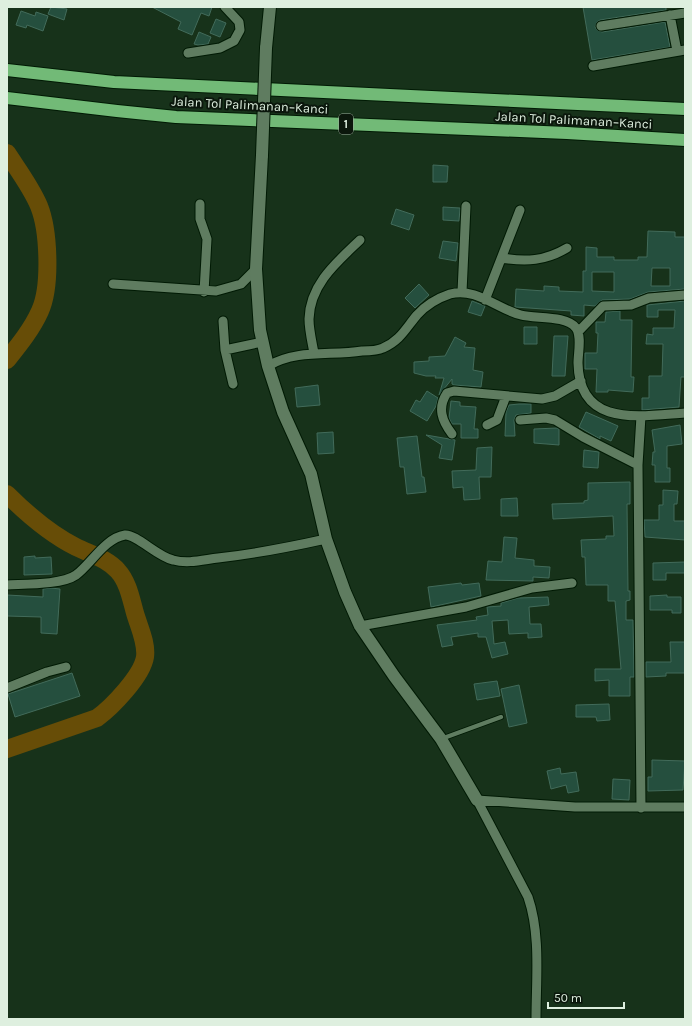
<svg xmlns="http://www.w3.org/2000/svg" width="692" height="1026" viewBox="0 0 692 1026" font-family="Karla,sans-serif">
  <rect width="100%" height="100%" fill="#17321a"/>
  <g fill="none" stroke-linecap="round" stroke-linejoin="round">
    <path stroke="#674d07" stroke-width="18" d="M7,153C18,170 31,187 39,206C49,231 51,287 40,311C32,329 19,345 7,360
      M7,494C28,515 50,534 76,547C90,554 108,559 118,571C128,582 131,599 135,613C139,627 147,643 145,657C142,676 112,707 97,718L7,749"/>
  </g>
  <path fill="#254f3e" stroke="#426b5a" fill-rule="evenodd" d="M51,7L67,9L64,20L48,14Z
    M152,7H212L209,16L201,13L192,35L178,29L181,22Z
    M583,7H666V10L600,20L597,22L595,27L597,30L602,32L665,22L670,47L592,60Z
    M21,11L35,16L36,12L48,16L43,31L27,25L26,28L16,25Z
    M216,19L226,23L220,37L210,33Z
    M199,32L211,37L208,44L198,45L194,44Z
    M433,165L448,166L447,182H433Z
    M443,207L460,208L459,221L443,220Z
    M396,209L414,215L409,230L391,224Z
    M648,231L675,232V237H685V289L648,292L630,299L602,300L595,306L584,305V316L571,315V311L515,307L516,289L544,291V286L559,287V291L583,292V271H586V247L597,248V257H614V260H638V257H647ZM652,268H670V286H651ZM592,272H614V292L592,291Z
    M443,241L458,243L456,261L439,258Z
    M419,284L429,295L415,308L405,298Z
    M472,301L485,306L481,316L468,312Z
    M685,301V377H681L679,407L642,410V398H649V376H662L663,344H646L647,334L653,335V328H674L675,310H658V317H647V305Z
    M620,311V320H632L631,377H634L633,392L608,390V392H596L597,369H585V353H597L598,333H596V322H605L606,312Z
    M524,327H537V344H524Z
    M554,336H568L565,376H552Z
    M455,337L466,343L464,347L475,348L473,370L483,372L481,387L454,385L452,384V379L439,395L444,378H435L436,376H426L414,373V362L429,361V357L445,356Z
    M318,385L320,405L297,407L295,388Z
    M427,391L438,398L436,406L427,421L410,411L416,400L420,402Z
    M451,401L460,402V406L476,407L474,429H478V438H461V424H452L449,418Z
    M519,404H531V413L516,415L514,420L515,436H505L506,412L509,405Z
    M586,412L618,426L611,441L600,436V439L579,427Z
    M680,425L682,444L667,446V468H670V482H655V465H652L653,452H655L652,430Z
    M557,428L559,429V445L534,443V429Z
    M333,432L334,453L318,454L317,433Z
    M426,435L455,440L452,460L439,458L442,445Z
    M417,436L422,477H424L426,492L407,494L404,467H400L397,438Z
    M492,447L491,477H479L480,499L464,500L463,487L453,488L452,471L476,470L477,448Z
    M584,450L599,452L598,468L583,467Z
    M630,482V504H627L628,591H630V600L626,601V620H633L634,677H630V696H609V680L595,681V669H621L615,601H608V585H586L585,557H582L581,540L606,539V536H614L613,516L553,519L552,504L584,503V501L588,500V483Z
    M663,490L678,491L677,504H674V521H685V540L645,537L644,520H659V505H663Z
    M517,498L518,516H501V499Z
    M504,537L517,538L515,558L534,560V566L550,567L549,578L533,577V581L486,580L488,561L502,562Z
    M35,556V558L51,557L52,574L24,575V557Z
    M685,562V573H666V580H653V563Z
    M461,583L462,585L479,583L481,596L431,607L428,587Z
    M51,588L60,589L57,634L41,633V617L7,616V595L43,597V589Z
    M667,595V597H681V613H672V610H650V596Z
    M548,597L549,605L529,607L530,624H541L542,637L528,638V633L509,634L508,620L492,621L494,644L505,642L508,654L492,658L486,637H478V633L451,637L453,645L442,647L437,625L477,620L476,617L488,615L487,607L501,606V603L518,598Z
    M670,642H685V673H666V676L646,677V662H671Z
    M72,673L80,696L15,717L8,694Z
    M497,681L500,696L477,700L474,684Z
    M519,685L527,723L509,727L501,689Z
    M609,704L610,720L597,721L596,717H576V705Z
    M652,760L685,761L683,790L648,791V777H652Z
    M560,768L561,774L576,772L579,791L568,793L566,785L551,789L547,771Z
    M613,779L630,780L629,800L612,799Z"/>
  <g fill="none" stroke-linecap="round" stroke-linejoin="round">
    <g stroke="#011a04" stroke-width="6">
      <path id="lane" d="M441,739L501,717"/>
    </g>
    <g stroke="#011a04" stroke-width="11">
      <path id="street" d="M670,15L677,51
        M601,26L685,13
        M188,53L220,48L234,41L240,30L239,22L225,7
        M593,66L685,50
        M200,204V219L207,239L204,292
        M502,258C526,262 545,261 567,248
        M113,284L216,291L241,284L256,269
        M462,292L466,206
        M485,300L520,210
        M223,321L225,350
        M578,332L603,306L631,305L649,298L685,295
        M314,353C312,342 309,330 309,319C310,284 337,262 360,240
        M268,366C297,349 330,356 362,351C369,351 377,351 383,348C400,341 406,328 417,315C426,305 438,298 450,294C476,287 497,309 521,315C535,319 566,315 576,328C582,336 578,353 578,363C579,428 640,416 685,413
        M233,384L225,350L262,342
        M520,420L546,418L555,420L583,437L638,465
        M487,425L497,420L506,396
        M452,434C442,421 437,408 447,393L454,391L542,399L555,396L581,381
        M7,585C24,584 62,585 76,575C91,564 105,538 125,535C136,534 158,557 173,560C188,564 202,560 218,558C254,554 290,547 326,539
        M360,626L466,607L532,588L572,583
        M7,688L47,672L66,667
        M477,800L528,897C541,935 536,979 536,1019
        M477,800L575,807H685
        M641,808L638,465L641,416"/>
    </g>
    <g stroke="#011a04" stroke-width="14">
      <path id="secondary" d="M266,48L270,7
        M262,155L256,269L260,330L268,366L283,412L311,474L326,539L345,592L360,626L394,676L441,739L477,800"/>
    </g>
    <g stroke="#011a04" stroke-width="14">
      <path id="highway" d="M7,70L114,82L685,109
        M7,98L117,111L176,117L567,133L685,140"/>
    </g>
    <use href="#lane" stroke="#5f7c60" stroke-width="4.5"/>
    <use href="#street" stroke="#5f7c60" stroke-width="9"/>
    <use href="#secondary" stroke="#5f7c60" stroke-width="12"/>
    <use href="#highway" stroke="#72ba77" stroke-width="12"/>
    <g stroke="#011a04" stroke-width="14" stroke-linecap="butt">
      <path id="secondary-bridge" d="M262,155L266,48"/>
    </g>
    <use href="#secondary-bridge" stroke="#5f7c60" stroke-width="12"/>
  </g>
  <g text-anchor="middle" dominant-baseline="central" stroke-width="4" stroke-linejoin="round" paint-order="stroke">
    <rect fill="#0b170c" stroke="#9faea0" stroke-width="1" x="339" y="114" width="14" height="20" rx="3"/>
    <g font-size="12" font-weight="bold" fill="#deefdf">
      <text x="346" y="124">1</text>
    </g>
    <g font-size="13" fill="#deefdf" stroke="#0b170c">
      <text transform="translate(250 105) rotate(3)">Jalan Tol Palimanan–Kanci</text>
      <text transform="translate(574 120) rotate(3)">Jalan Tol Palimanan–Kanci</text>
    </g>
  </g>
  <rect width="692" height="1026" fill="none" stroke="#deefdf" stroke-width="16"/>
  <path d="M548 1002v6h76v-6" fill="none" stroke="#deefdf" stroke-width="2"/>
  <text x="554" y="1002" font-size="12" fill="#deefdf" stroke="#0b170c" stroke-width="3" paint-order="stroke">50 m</text>
</svg>
